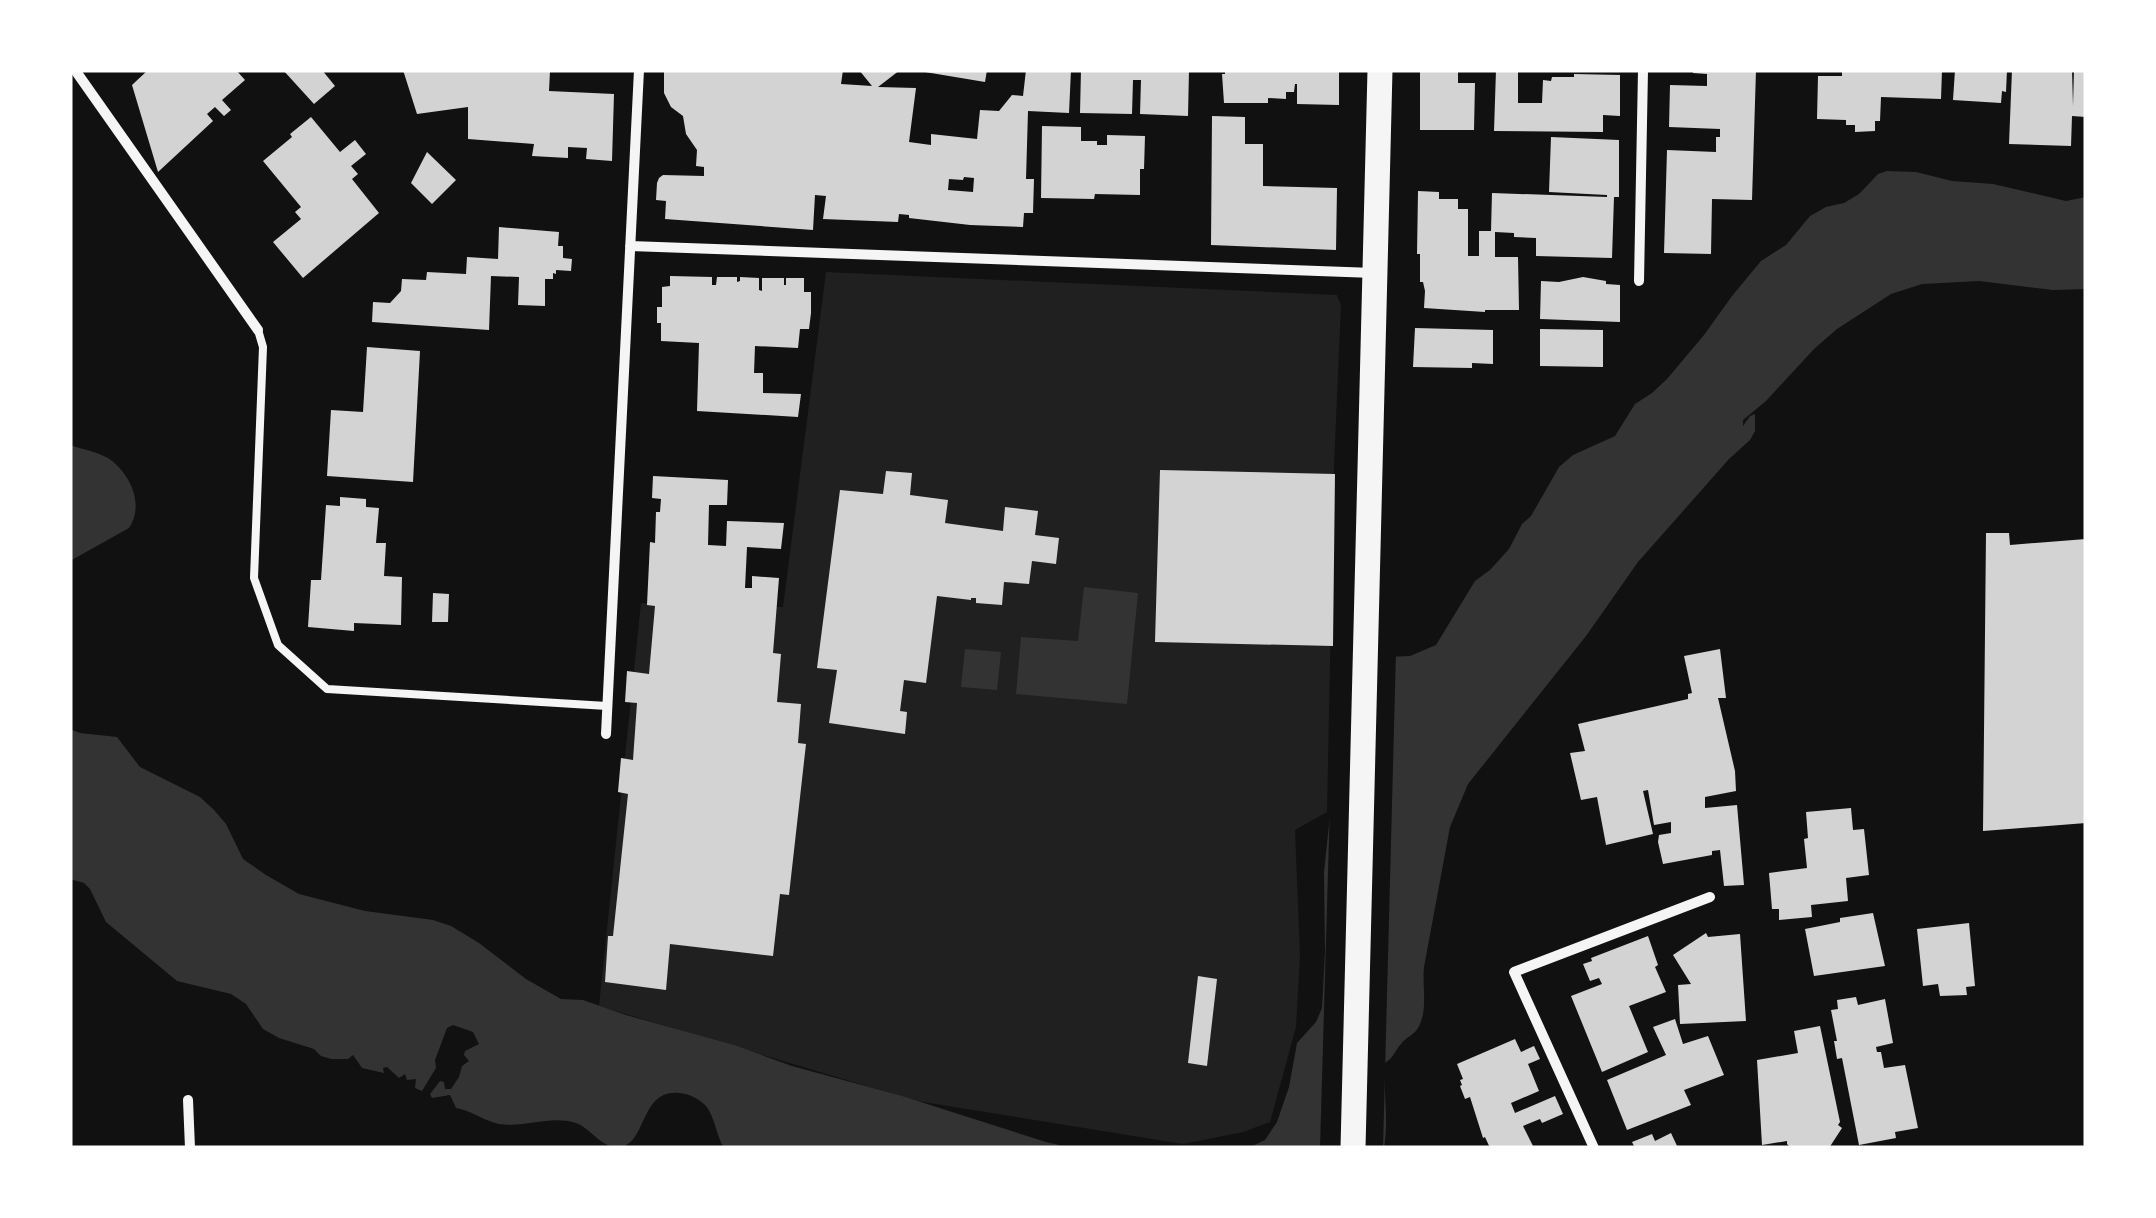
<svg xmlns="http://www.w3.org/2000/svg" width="2156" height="1218" viewBox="0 0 2156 1218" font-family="Quicksand,sans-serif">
  <rect width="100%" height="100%" fill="#111"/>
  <path fill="#202020" d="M826,272L1337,295L1341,305L1334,465L1327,812L1295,830L1300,956L1296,1027L1270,1122L1243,1132L1183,1144L917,1101L599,1006L641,603L783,607Z"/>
  <path fill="#333" d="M1887,171L1916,172L1952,181L1993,184L2066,201L2086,197V289L2053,290L1979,281L1922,284L1891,294L1837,329L1814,349L1766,401L1743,420V426L1750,416L1755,414V431L1750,440L1729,459L1638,562L1586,636L1468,784L1450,827L1424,967C1422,986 1428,1009 1419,1026C1415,1035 1406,1037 1401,1044C1394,1052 1394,1057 1385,1063C1383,1092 1389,1119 1384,1148H1248L1265,1140L1277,1122L1289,1087L1297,1043L1316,1022L1322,1008L1325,952L1324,872L1334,778L1389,657L1410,656L1436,645L1475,581L1490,570L1509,549L1522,524L1531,516L1559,467L1573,455L1615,436L1635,404L1652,393L1667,379L1704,335L1732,296L1761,261L1786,245L1810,216L1826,207L1844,203L1859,194L1878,174Z
    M70,445C82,449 97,452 108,458C130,473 145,504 129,528L70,561Z
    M1084,587L1138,593L1127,704L1016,694L1021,637L1078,641Z
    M965,649L1001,652L997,690L961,687Z
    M70,729L80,733L117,737L140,767L200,797L214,810L226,824L243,859L266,875L299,894L365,911L433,920L451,926L479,943L526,979L561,999L583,1000L626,1015L734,1045L792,1066L902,1096L1046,1142L1072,1148H724C716,1135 715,1117 706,1106C698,1098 690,1094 679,1093C641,1089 647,1140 622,1147C603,1151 591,1128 576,1123C550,1115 525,1128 499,1124C484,1121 471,1110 456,1108L450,1095L432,1098L430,1094L440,1081L444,1082L445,1089H451L459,1077L462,1066L469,1061L464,1055L465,1051L479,1044L473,1032L453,1025L447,1028L435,1060L436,1068L422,1091L415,1088L416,1079L407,1080L405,1074L399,1078L387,1067L383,1068L384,1073L362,1068L353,1055L348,1059H331L321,1056L314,1049L279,1038L263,1029L246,1004L231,994L177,981L106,922L90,889L84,883L70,879Z"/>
  <path fill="#111" d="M1396,651L1383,1148H1320L1331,769L1337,740L1362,672L1386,653Z"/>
  <path fill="#d3d3d3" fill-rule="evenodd" d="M148,70H236L245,80L222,100L231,110L224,116L215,107L207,114L213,121L158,172L132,85Z
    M283,70H322L335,86L314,104Z
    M403,70L550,71L549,91L614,94L612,161L586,159L587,148L568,147V158L532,156L534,144L468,139V107L417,114Z
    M664,70H843L841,84L872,86L859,70H900L878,87L916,88L909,142L931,145V134L977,139L980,110L999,111L1012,95L1023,96L1026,70H1071L1069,113L1028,111L1026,179H1034L1033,213H1024L1023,227L970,225L909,218V215L899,214L898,222L823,219L826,196L815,195L813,230L665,219L666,201L656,200L657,183L659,178L663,175L704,176V167L696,166L697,150L686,134L683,116L671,107L664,93ZM964,177L974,178L973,192L948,190L949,179L963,180Z
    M925,70H987L985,82L925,72Z
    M1081,70H1189L1188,116L1140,114L1141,80H1133L1132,114L1080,113Z
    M1225,70H1339V105L1297,104V84H1295L1294,92H1286V99L1268,98V103H1224L1222,74H1225Z
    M1420,70H1458V83H1475L1474,130H1420Z
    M1496,70H1518V103H1542L1543,80L1551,81L1552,77H1574V74L1620,75V116L1603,115V132L1494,131Z
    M1693,70H1756L1752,200L1712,199L1711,254L1664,253L1667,150L1716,152V137H1720V129L1669,127L1670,85L1707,86V74L1693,73Z
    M1842,70H1942L1941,99L1881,97L1880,121H1875V131L1855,132V125H1846V120L1817,119L1818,76H1842Z
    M1955,70H2007L2006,92L2002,91L2001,103L1953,100Z
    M2012,70H2072L2073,106L2074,70H2086V117L2072,116L2071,146L2009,144Z
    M1212,116L1245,117V144H1263V186L1337,188L1336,250L1211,245Z
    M311,117L340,152L355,140L366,154L351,166L358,174L352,179L379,213L303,278L273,242L301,219L295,212L301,207L263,161L292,137L290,134Z
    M1042,126L1081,127V141H1097V145H1107V135L1145,136L1144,169H1140V195L1095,194L1094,199L1041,198Z
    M1551,137L1619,140V197H1614L1612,258L1536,256V238L1514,237V233L1495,232V257H1518L1519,310H1485V312L1424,308L1425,291L1423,282H1420V254H1417L1418,191L1439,192V199H1458V209H1468V256H1479V231H1491L1492,193L1607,197V195L1549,192Z
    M427,152L456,180L432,204L411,183Z
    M499,227L559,232L558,246H563V258L572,259L571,271L556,270V274L553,273V279H545V306L518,305L519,277L491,276L489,330L372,322L373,302L390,303L401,291L402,279L426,280L427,272L466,274L467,257L498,259Z
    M670,276L712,277V285H716L717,277H737V282L740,281V277L759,278V290L762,291V278H784V285H786V278H804V292H811V313L809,329H800L798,348L755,346L754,373H763V393L801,394L798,417L697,411L699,343L661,341V323H657V307H662V287L670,286Z
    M1583,277L1606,281V284L1620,285V322L1540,319L1541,281L1559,282Z
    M1415,328L1493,330V364L1472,363V368L1413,367Z
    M1540,329L1603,330V367L1540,366Z
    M367,347L420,351L413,482L327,476L331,410L363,412Z
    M1160,470L1335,474L1333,646L1155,642Z
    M886,471L912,473L910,495L948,500L945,523L1003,531L1005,507L1038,511L1035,535L1059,538L1056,564L1032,561L1029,584L1004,582L1002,605L976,603V598H971V600L937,596L926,683L904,680L900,711L907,712L905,734L829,723L837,670L817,668L840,490L883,494Z
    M653,476L728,480L727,505H709L708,545L726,546L727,521L784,523L781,549L747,547L745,588H752V576L779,578L773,653L781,654L777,702L801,704L798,743L806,744L789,895L780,894L773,956L670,944L666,990L605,982L608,936H613L628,794L618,792L621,758L633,760L637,703L625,702L627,671L649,674L655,606L647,605L650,542L655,543L656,512H660L661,499L652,498Z
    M340,497L366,499V507L379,508L376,543H386L384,576L402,577L401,625L354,623V631L308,627L311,580H321L326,505L340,506Z
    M1986,533H2009L2010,545L2086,539V823L1983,831Z
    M433,593L449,594L448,622H432Z
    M1720,649L1726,698H1718L1735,771L1736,791L1705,797V808L1737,805L1744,885L1724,886L1720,850L1712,851V855L1663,864L1658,842L1659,835L1671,833V822L1654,825L1648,790L1643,791L1653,834L1606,845L1597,797L1581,800L1570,753L1585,751L1578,724L1688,699V694L1692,693L1684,656Z
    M1851,808L1853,830L1864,829L1869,875L1846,878L1848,901L1811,905L1812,917L1779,920V909H1772L1769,873L1807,868L1804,839L1808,838L1806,812Z
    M1873,913L1885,966L1814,976L1805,929L1840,922V918Z
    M1969,923L1975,986L1966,987L1967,995L1940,996L1938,984L1923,986L1917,929Z
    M1706,933L1708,937L1740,934L1746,1021L1680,1024L1678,985L1691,984L1673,955Z
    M1648,936L1658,965L1655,967L1666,992L1629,1006L1648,1052L1602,1072L1571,996L1602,984L1599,978L1590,981L1583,964L1592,961L1591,958Z
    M1198,976L1217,979L1207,1066L1188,1063Z
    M1856,997L1858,1005L1885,999L1893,1043L1876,1047L1877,1052H1881L1884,1068L1905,1065L1918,1128L1895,1132L1896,1138L1859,1145L1842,1058L1837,1059L1834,1041H1837L1831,1010L1838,1009L1837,1000Z
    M1675,1019L1683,1044L1708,1036L1724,1075L1684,1090L1691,1105L1627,1130L1607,1080L1666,1055L1653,1027Z
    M1820,1026L1840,1122L1838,1125L1842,1128L1829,1148H1791L1787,1144V1141L1762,1145L1757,1060L1798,1053L1794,1031Z
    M1515,1039L1521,1052L1534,1046L1540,1059L1528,1064L1539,1091L1511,1103L1515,1113L1555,1096L1563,1114L1542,1123L1540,1119L1523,1126L1534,1148H1490L1485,1137L1483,1138L1470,1097L1465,1099L1460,1086L1462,1085L1460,1080L1463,1079L1457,1064Z
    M1671,1133L1678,1148H1635L1632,1142L1652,1134L1655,1141Z"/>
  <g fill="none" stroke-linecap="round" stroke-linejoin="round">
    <path stroke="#f5f5f5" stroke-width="8" d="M258,330L263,347L254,578L278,645L327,689L607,706"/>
    <path stroke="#f5f5f5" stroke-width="10" d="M75,70L258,330
      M630,246L1374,273
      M1639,281L1643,70
      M606,734L639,70
      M188,1100L190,1148
      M1594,1148L1514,972L1710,897"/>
    <path stroke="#f5f5f5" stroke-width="25" d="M1353,1148L1380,70"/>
  </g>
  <rect width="2156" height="1218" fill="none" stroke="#ffffff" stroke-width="145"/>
</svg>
